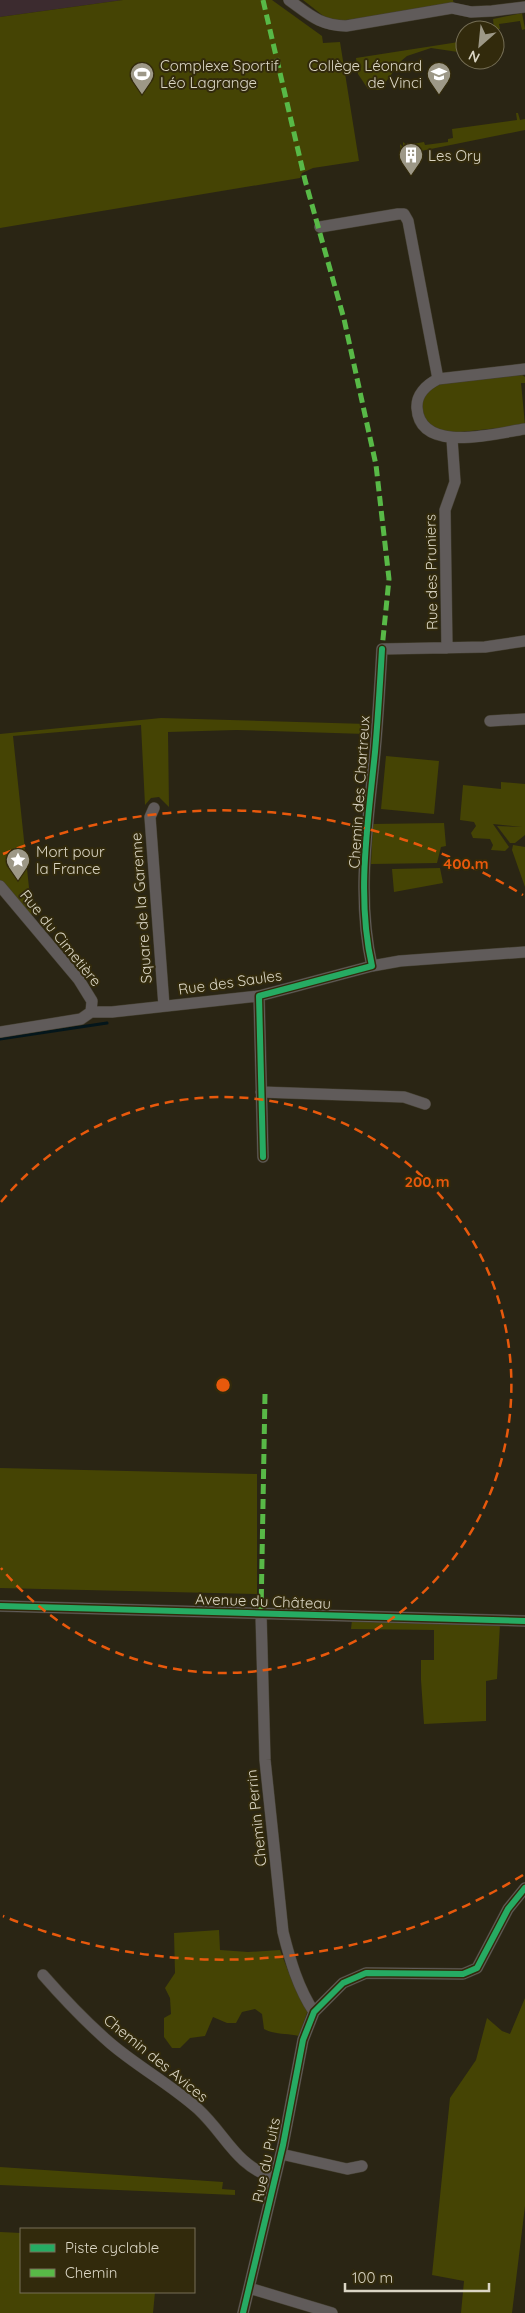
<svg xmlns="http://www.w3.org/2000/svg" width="525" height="2313" viewBox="0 0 525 2313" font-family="Quicksand,sans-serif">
  <rect width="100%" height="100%" fill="#2a2514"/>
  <path fill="#3c2b2f" d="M0,0H123L0,17Z"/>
  <path fill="#454404" d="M123,0H272L322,36L323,43L340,42L359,161L313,168L302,173L300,178L0,228V17Z
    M303,0H453L454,5L339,21L326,18Z
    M522,13L525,29L522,30L520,21L499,24L500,29H494L493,19Z
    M465,41V53L431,48L407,56L401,61L380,90L368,89L358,74L356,58Z
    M516,113H518L520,120L525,119V130L401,155L400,144L403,147V142L407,145L424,142L425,145L448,142V139L453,138L452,129L517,120Z
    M522,375L525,377V383H521L525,425L442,434L422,419L420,401L433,385Z
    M161,718L368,724L366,734L236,730L168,732L169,807L159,797L151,798L145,805L141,725L13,736L32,916L0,880V734Z
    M386,756L439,761L434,814L381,809Z
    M501,782L525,784V835L515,843H510L497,826L522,827L493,824L509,847L505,851L491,850L493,845L490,839L473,838L471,833L476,826L474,822L460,820L463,785L501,789Z
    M444,823L446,846L441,847L437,863L371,864L373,824Z
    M513,845L525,847V887L512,850Z
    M440,868L443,883L394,892L392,869Z
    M0,1468L257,1474V1594L0,1588Z
    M352,1620L500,1624L497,1679L486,1681V1721L424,1724L421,1680V1660H434V1630L351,1629Z
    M219,1930L220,1950L248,1952L280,1950L294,1986L308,2010L299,2036C286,2033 275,2035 264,2029L262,2014L255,2009L242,2012L236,2023H227L213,2017L205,2036L190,2038L180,2048H172L164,2037V2018L171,2014L170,1998L165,1988L175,1973L174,1933Z
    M525,1998V2206L512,2313H461L464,2281L432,2275L450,2098L476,2060L487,2018L502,2031L510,2034Z
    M0,2167L223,2182L222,2189L235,2190V2195L0,2185Z
    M0,2232L21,2233V2292H155L153,2313H0Z"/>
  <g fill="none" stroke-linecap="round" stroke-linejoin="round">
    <path stroke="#04161b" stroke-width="3" d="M0,1039L107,1023"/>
    <g stroke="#454032" stroke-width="12">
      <path id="minor" d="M289,0C310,15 319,25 346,26L452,8L471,12L492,11L525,7
        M320,227L398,214H404L408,221L438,379
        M525,369L438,379C426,385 416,395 417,408C420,455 497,433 525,429
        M447,648L445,510L455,482L452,439
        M490,721L525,719
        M154,808L150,817L164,1006
        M0,886L79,980L92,1001L91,1012
        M372,966C356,896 368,823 375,752C378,718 380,684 382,649L485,647L525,641
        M259,996L263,1157
        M0,1032L81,1019L91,1012H112L259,996L372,966L400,961L525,952
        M261,1092L404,1097L425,1104
        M0,1606L525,1621
        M261,1614L265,1760L283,1932C290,1960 298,1988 314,2012
        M43,1975C64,1999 86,2022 110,2043C138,2067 170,2084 198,2109C227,2136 234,2164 275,2179
        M281,2154L347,2169L362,2166
        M249,2288L332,2313
        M243,2313L283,2145L303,2040L314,2012L343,1983L366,1973L463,1974L477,1968L508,1909L525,1888"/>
    </g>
    <use href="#minor" stroke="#605b5a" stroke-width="11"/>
    <path stroke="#58b947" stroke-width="5" stroke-dasharray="10 5" stroke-linecap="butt" d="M263,0L305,180L344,319L376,465L389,579L382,649
      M261,1614L265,1394"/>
    <g stroke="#322a0c" stroke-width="9">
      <path id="cycleway" d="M263,1157L259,996L372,966C356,896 368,823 375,752C378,718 380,684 382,649
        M0,1606L525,1621
        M243,2313L283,2145L303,2040L314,2012L343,1983L366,1973L463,1974L477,1968L508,1909L525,1888"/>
    </g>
    <use href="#cycleway" stroke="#26ab63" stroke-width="6"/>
  </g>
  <g fill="none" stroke="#e8590c" stroke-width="2.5" stroke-dasharray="9 6">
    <path d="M1 1202A288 288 0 1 1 1 1568"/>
    <path d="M523 1875A575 575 0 0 1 3 1916M3 854A575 575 0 0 1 523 895"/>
  </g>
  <defs>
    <g id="stadium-pin" transform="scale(1.25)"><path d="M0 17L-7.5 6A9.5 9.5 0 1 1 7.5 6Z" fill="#9d9887" stroke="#322a0c"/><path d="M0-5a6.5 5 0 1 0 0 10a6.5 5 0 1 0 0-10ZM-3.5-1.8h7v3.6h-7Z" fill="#fff"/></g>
    <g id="school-pin" transform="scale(1.25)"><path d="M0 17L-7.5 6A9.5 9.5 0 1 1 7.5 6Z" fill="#9d9887" stroke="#322a0c"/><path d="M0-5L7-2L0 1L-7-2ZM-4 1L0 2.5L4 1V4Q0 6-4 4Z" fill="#fff"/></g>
    <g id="building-pin" transform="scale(1.25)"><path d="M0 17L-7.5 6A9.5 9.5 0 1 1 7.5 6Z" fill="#9d9887" stroke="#322a0c"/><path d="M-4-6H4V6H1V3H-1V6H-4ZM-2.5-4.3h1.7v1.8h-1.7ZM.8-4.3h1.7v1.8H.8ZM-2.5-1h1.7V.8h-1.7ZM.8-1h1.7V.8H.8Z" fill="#fff"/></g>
    <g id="sight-pin" transform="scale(1.25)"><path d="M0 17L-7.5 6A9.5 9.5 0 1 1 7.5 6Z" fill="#9d9887" stroke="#322a0c"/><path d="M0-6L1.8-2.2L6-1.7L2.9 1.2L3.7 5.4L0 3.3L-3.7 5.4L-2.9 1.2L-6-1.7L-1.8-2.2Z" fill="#fff"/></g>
  </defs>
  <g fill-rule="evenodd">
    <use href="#stadium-pin" x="142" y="74"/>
    <use href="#school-pin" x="439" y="74"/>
    <use href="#building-pin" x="411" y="155"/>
    <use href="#sight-pin" x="18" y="860"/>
  </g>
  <g text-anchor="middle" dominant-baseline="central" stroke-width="4" stroke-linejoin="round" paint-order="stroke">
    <g font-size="15" fill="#dbd6c5" stroke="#322a0c" text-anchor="start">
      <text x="160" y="65">Complexe Sportif<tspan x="160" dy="17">Léo Lagrange</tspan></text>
      <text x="422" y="65" text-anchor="end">Collège Léonard<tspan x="422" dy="17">de Vinci</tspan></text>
      <text x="428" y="155">Les Ory</text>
      <text x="36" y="851">Mort pour<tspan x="36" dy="17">la France</tspan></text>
    </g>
    <g font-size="15" fill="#dbd6c5" stroke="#322a0c">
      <text transform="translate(431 572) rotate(-91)">Rue des Pruniers</text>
      <text transform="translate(359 792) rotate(-86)">Chemin des Chartreux</text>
      <text transform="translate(141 908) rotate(-94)">Square de la Garenne</text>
      <text transform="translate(61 938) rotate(51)">Rue du Cimetière</text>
      <text transform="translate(230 982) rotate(-8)">Rue des Saules</text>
      <text transform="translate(263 1601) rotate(2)">Avenue du Château</text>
      <text transform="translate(256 1818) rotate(-96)">Chemin Perrin</text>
      <text transform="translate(156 2058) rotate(39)">Chemin des Avices</text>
      <text transform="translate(266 2160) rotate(-78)">Rue du Puits</text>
    </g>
  </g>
  <circle cx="223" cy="1385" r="8" fill="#e8590c" stroke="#322a0c" stroke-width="2.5"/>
  <g font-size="15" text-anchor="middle" font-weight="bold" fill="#e8590c" stroke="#322a0c" stroke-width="4" stroke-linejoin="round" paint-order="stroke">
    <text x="466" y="869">400 m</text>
    <text x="427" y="1187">200 m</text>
  </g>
  <rect x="20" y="2228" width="175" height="65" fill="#322a0c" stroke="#766f56"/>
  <rect x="30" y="2244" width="25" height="8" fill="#26ab63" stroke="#766f56"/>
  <text x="65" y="2253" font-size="15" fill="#dbd6c5">Piste cyclable</text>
  <rect x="30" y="2269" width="25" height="8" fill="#58b947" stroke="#766f56"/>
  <text x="65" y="2278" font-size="15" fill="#dbd6c5">Chemin</text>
  <g transform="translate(480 45) rotate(207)"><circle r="24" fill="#322a0c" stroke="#766f56"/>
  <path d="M0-4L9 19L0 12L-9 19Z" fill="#9d9887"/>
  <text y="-8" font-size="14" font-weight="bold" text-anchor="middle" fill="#dbd6c5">N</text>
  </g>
  <path d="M345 2283v8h144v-8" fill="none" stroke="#dbd6c5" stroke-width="2.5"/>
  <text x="352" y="2283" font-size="15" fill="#dbd6c5" stroke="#322a0c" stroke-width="4" paint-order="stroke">100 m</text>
</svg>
